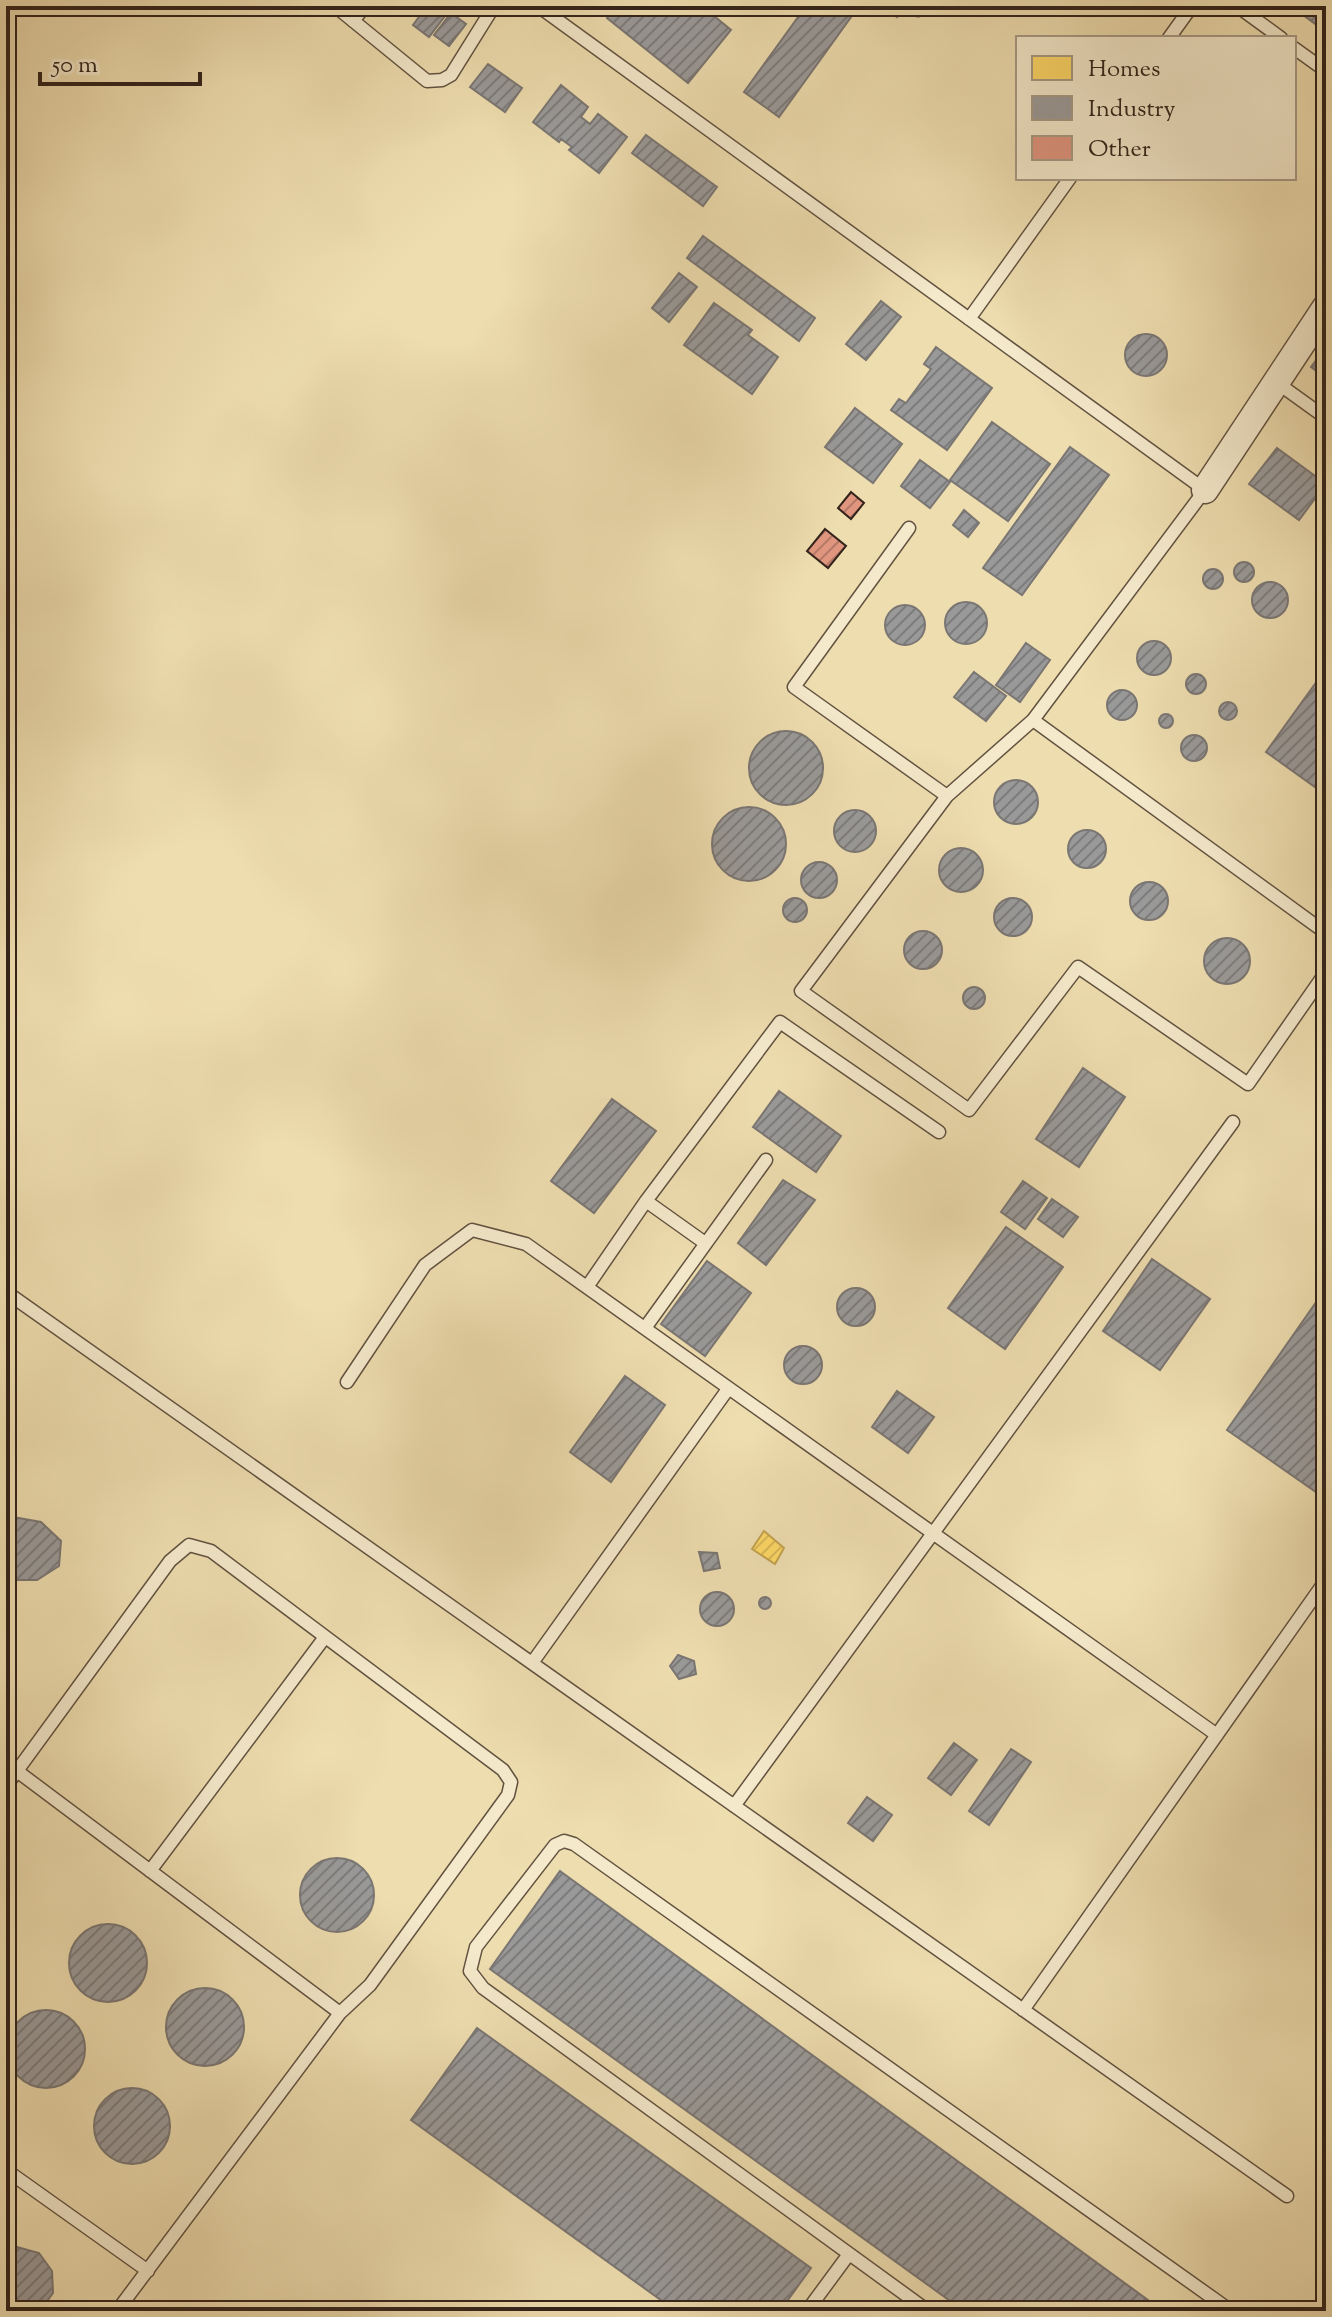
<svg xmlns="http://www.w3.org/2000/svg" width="1332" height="2317" viewBox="0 0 1332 2317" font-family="'Sorts Mill Goudy',serif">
  <defs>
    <pattern id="homes-hatch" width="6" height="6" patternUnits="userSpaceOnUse" patternTransform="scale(2)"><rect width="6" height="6" fill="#ffd966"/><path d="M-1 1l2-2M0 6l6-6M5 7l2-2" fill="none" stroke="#dbba58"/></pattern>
    <pattern id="industry-hatch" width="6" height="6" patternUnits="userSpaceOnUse" patternTransform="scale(2)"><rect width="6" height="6" fill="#999"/><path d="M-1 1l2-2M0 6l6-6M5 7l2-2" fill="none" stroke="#7d7c7c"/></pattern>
    <pattern id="building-hatch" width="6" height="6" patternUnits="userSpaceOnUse" patternTransform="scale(2)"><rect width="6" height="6" fill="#e0957f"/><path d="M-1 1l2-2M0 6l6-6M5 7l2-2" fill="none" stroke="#b67967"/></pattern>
  </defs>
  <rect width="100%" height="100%" fill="#eeddaf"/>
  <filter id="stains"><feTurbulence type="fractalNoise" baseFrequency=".0025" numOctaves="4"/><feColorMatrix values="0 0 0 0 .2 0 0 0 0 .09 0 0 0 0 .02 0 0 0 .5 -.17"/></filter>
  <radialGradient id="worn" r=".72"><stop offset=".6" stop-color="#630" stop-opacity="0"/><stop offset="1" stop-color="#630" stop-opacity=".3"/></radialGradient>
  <path fill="url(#homes-hatch)" stroke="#c2a250" stroke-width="2" d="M764,1531L784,1548L775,1564L752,1549Z"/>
  <path fill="url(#industry-hatch)" stroke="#7a7673" stroke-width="2" d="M427,6H431L445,16L429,37L413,25Z
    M616,6H702L731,30L688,83L607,18Z
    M806,6H859L779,117L744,92Z
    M882,6H905L897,17Z
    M1291,6H1326V32Z
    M451,13L466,24L449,46L434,35Z
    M488,64L522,88L505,112L470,87Z
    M561,85L588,107L581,117L590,124L598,114L627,137L599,173L569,150L572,147L561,139L559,142L533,122Z
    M646,135L717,187L703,206L632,153Z
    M703,236L815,318L799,341L687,258Z
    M679,273L697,287L669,322L652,308Z
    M881,301L901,317L866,360L846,344Z
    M714,303L752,330L748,335L778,357L752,394L684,345Z
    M1125 355a21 21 0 1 1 42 0a21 21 0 1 1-42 0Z
    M936,347L992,388L947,450L891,410L899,399L906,403L931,369L924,364Z
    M1326,347V378L1311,367Z
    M855,408L902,444L873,483L825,447Z
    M992,422L1050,464L1008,521L950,480Z
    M1070,447L1109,475L1022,595L983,568Z
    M1277,448L1326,484L1299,520L1249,484Z
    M920,460L950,482L930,508L901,486Z
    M964,510L979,523L968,537L953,525Z
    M1234 572a10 10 0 1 1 20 0a10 10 0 1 1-20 0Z
    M1203 579a10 10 0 1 1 20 0a10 10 0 1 1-20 0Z
    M1252 600a18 18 0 1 1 36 0a18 18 0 1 1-36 0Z
    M945 623a21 21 0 1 1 42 0a21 21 0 1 1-42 0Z
    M885 625a20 20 0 1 1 40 0a20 20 0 1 1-40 0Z
    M1137 658a17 17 0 1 1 34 0a17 17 0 1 1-34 0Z
    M1026,643L1050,660L1020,702L996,685Z
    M1325,670L1326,671V795L1266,752Z
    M974,672L1006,696L986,721L954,697Z
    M1186 684a10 10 0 1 1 20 0a10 10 0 1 1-20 0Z
    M1107 705a15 15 0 1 1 30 0a15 15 0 1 1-30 0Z
    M1219 711a9 9 0 1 1 18 0a9 9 0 1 1-18 0Z
    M1159 721a7 7 0 1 1 14 0a7 7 0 1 1-14 0Z
    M749 768a37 37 0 1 1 74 0a37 37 0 1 1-74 0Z
    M1181 748a13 13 0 1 1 26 0a13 13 0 1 1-26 0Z
    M994 802a22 22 0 1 1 44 0a22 22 0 1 1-44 0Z
    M712 844a37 37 0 1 1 74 0a37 37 0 1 1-74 0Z
    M834 831a21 21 0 1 1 42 0a21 21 0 1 1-42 0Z
    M1068 849a19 19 0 1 1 38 0a19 19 0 1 1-38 0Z
    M939 870a22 22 0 1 1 44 0a22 22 0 1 1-44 0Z
    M801 880a18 18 0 1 1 36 0a18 18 0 1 1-36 0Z
    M1130 901a19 19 0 1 1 38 0a19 19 0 1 1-38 0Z
    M994 917a19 19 0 1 1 38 0a19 19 0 1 1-38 0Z
    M783 910a12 12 0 1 1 24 0a12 12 0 1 1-24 0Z
    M904 950a19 19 0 1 1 38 0a19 19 0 1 1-38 0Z
    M1204 961a23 23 0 1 1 46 0a23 23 0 1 1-46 0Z
    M963 998a11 11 0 1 1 22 0a11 11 0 1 1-22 0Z
    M1083,1068L1125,1097L1079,1167L1036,1139Z
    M779,1091L841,1136L816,1172L753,1127Z
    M612,1099L656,1131L594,1213L551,1181Z
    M783,1180L815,1200L766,1265L738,1243Z
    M1023,1181L1047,1198L1025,1229L1001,1212Z
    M1052,1199L1078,1217L1063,1237L1038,1219Z
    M1006,1227L1063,1267L1005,1349L948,1308Z
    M1152,1259L1210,1299L1160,1370L1103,1331Z
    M707,1261L751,1293L705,1356L661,1324Z
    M1326,1288V1499L1227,1430Z
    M837 1307a19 19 0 1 1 38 0a19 19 0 1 1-38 0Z
    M784 1365a19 19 0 1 1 38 0a19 19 0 1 1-38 0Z
    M625,1376L665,1405L611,1482L570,1452Z
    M897,1391L934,1417L908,1453L872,1427Z
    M13,1517L41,1522L61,1541L59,1566L37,1580H9L6,1574V1526Z
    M699,1552L717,1553L720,1568L704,1571Z
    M700 1609a17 17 0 1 1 34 0a17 17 0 1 1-34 0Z
    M759 1603a6 6 0 1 1 12 0a6 6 0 1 1-12 0Z
    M678,1655L694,1661L696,1674L679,1679L670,1666Z
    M954,1743L977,1760L951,1795L928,1778Z
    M1011,1749L1031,1762L989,1825L969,1811Z
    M867,1797L892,1815L873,1841L848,1823Z
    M300 1895a37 37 0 1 1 74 0a37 37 0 1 1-74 0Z
    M560,1871L1163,2311H964L490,1969Z
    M69 1963a39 39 0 1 1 78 0a39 39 0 1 1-78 0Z
    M166 2027a39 39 0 1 1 78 0a39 39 0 1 1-78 0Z
    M7 2049a39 39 0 1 1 78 0a39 39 0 1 1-78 0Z
    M477,2028L811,2268L780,2311H676L411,2120Z
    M94 2126a38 38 0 1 1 76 0a38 38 0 1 1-76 0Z
    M17,2247L39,2253L52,2271L53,2293L40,2311H6V2250Z"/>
  <path fill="url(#building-hatch)" stroke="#33231b" stroke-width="2" d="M851,492L864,503L851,519L838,508Z
    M825,529L846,546L828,568L807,551Z"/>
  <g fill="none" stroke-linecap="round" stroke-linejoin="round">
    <g stroke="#625240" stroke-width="15">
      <path id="lane" d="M335,6L427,81L442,80L451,75L494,6
        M538,6L1205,490L1033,720L1326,933
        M1237,6L1281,38
        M918,10L922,6
        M353,21L365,6
        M1169,38L1192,6
        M1294,48L1326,71
        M969,319L1070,178
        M1276,382L1326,418
        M909,528L794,687L947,796
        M1033,720L947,796L801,991L969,1110L1078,967L1248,1084L1326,972
        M646,1201L705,1243
        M587,1287L646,1201L780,1022L939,1132
        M6,1292L1287,2196
        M645,1328L766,1160
        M347,1382L425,1265L472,1230L526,1244L1217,1735
        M532,1663L728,1389
        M17,1771L340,2013
        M6,1786L170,1561L189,1545L211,1551L503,1770L511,1782L508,1795L370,1985L340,2013L117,2311
        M734,1806L1233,1122
        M150,1871L325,1637
        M1023,2010L1326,1580
        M6,2170L148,2271
        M807,2311L849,2254
        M928,2311L483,1988L470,1971L476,1947L555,1845L564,1841L574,1844L1231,2311"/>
    </g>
    <g stroke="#625240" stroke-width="29">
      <path id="street" d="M1205,490L1326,307"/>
    </g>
    <use href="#lane" stroke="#f4e9cb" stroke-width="12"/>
    <use href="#street" stroke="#f4e9cb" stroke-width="26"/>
  </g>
  <rect width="1332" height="2317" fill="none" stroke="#eeddaf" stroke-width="32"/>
  <rect x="8" y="8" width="1316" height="2301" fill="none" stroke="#33231b" stroke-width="4"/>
  <rect x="16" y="16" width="1300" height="2285" fill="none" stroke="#33231b" stroke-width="2"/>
  <rect x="1016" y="36" width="280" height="144" fill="#f4e9cb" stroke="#a79a85" stroke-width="2"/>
  <rect x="1032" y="56" width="40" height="24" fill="#ffd966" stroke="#a79a85" stroke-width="2"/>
  <text x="1088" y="76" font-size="24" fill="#33231b">Homes</text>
  <rect x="1032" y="96" width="40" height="24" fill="#999999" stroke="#a79a85" stroke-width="2"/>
  <text x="1088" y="116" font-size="24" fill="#33231b">Industry</text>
  <rect x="1032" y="136" width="40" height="24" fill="#e0957f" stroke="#a79a85" stroke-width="2"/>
  <text x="1088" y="156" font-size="24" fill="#33231b">Other</text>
  <path d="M40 72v12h160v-12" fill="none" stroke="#33231b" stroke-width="4"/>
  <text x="52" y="72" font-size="24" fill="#33231b" stroke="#f4e9cb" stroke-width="6" paint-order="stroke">50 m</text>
  <rect width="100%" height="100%" filter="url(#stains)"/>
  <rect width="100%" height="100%" fill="url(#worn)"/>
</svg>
